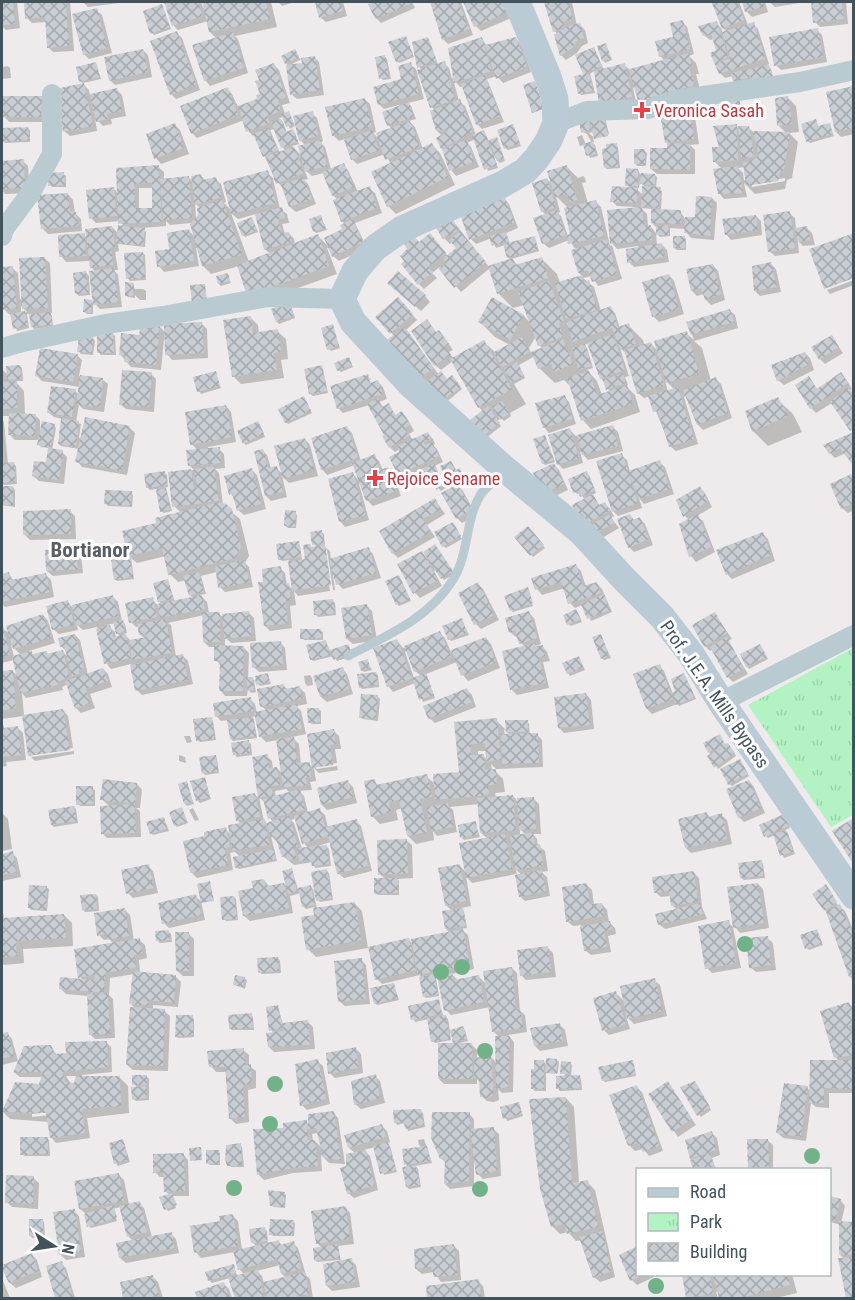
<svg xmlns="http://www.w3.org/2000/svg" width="855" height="1300" viewBox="0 0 855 1300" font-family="'Roboto Condensed',sans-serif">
  <defs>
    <pattern id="park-tufts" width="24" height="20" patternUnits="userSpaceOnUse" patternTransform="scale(1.5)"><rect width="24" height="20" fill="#b3f3c3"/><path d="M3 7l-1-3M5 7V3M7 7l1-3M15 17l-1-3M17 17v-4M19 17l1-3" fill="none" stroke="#9bd2aa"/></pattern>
    <pattern id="building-cross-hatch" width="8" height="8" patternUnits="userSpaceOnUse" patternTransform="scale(1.5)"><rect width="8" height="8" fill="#c7cdd2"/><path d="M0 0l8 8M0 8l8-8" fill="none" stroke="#a3a9ad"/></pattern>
  </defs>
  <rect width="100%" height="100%" fill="#efebec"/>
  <path fill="url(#park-tufts)" d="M853,648V815L831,827L748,705Z"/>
  <path fill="#0003" fill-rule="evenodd" d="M2,2H17L20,28L6,30L2,26Z
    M25,2H70L74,51L53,52L48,47L46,22L32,23L27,18Z
    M83,2H119V3L88,7Z
    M166,2H201L203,8H205L204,2H271L277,27L235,36L238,39L248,73L210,86L205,80L217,39L210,32L208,21L178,30L173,25Z
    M278,2H295L282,6Z
    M316,2H343L347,16L326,22L320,17Z
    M378,2H412L415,8L381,23L376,18L370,5Z
    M432,2H461L473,35L448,44L443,39Z
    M465,2H503L511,18L481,31L476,26Z
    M545,2H572L577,26L580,25L585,30L588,43L582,46L577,53L566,60L561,55L555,35L558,34L554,31Z
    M721,2H739L748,25L753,24L758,29L769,64L767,65L771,69L774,80L753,79L737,83L733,76L725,78L720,73L712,54L718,50L714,39L710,40L704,35L716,23L721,28L723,33L727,32L723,28L714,4Z
    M744,2H765L768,12L752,17L746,11Z
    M769,2H806L775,7Z
    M813,2H846L848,24L820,27L815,22Z
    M162,6L171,29L154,35L152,33Z
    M96,10L102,15L112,53L89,59L84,54Z
    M682,22L687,27L694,54L689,56L696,63L699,74H696L701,93L690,106L694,110L699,144L690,145L695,150V174H657L651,169L669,150L662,112L636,87L633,88L636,102L606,108L595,71L589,74L591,77L595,93L581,95L579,93L586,75L584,73L594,49L604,70L624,65L630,70L665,61L660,56L674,38Z
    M817,30L822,35L827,62L781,70L776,65Z
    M177,33L182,38L200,90L176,99L171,94Z
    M406,38L414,57L399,63L397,61Z
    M515,38L521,44L531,72L503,83L497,76L487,79L504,122L482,129L477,124L464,86L460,87L453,79L459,101L465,106L476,135L484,132L489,141L496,139L505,161L500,163L494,156L498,168L488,171L475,139L467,143L471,147L479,167L456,176L451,170L442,148V136L437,131L435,111L432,107L422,70L419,67L428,39L438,65L444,63L449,68L452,79L482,39L487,46Z
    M606,45L612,60L605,63L603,60Z
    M143,50L148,55L152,77L115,85L110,80Z
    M295,50L300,59H302L288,66L286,63Z
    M384,56L387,59L391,79L383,80L381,78Z
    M314,57L319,62L324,95L297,99L291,94L303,64Z
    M96,64L101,79L83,83L80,81Z
    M410,64L416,69L424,99L408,103L411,106L416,119L409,121L415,127L423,149L432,145L440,153L455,185L396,214L388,206L391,164L385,154L357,164L352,159L345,139L339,141L333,135L364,99L370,104L376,132L373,133L380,140L392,129L388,125L400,107L399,105L384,109L379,104L403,80Z
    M274,65L279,70L290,103L282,105L285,114L290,115L295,126L290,129L284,117L279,118L283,122L287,133L293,131L295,133L299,144L292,146L303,157L306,146L300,140L312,113L317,118L323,141L320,142L325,147L331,169L343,165L348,170L358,192L369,188L375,193L382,213L355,223L367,248L339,261L333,256L345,224L342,221L338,200L333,195L324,173L312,176L304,169L308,179L304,180L308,184L316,204L296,212L290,207L283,187L273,179L280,209L287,214L289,223L282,224L285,234L289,233L294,239L295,245L318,236L329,247L327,248L337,274L256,303L239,266L211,274L203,266L198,247L196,248L199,266L164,272L159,266L171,250L189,231L195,237L191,223L170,225L166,221V226L142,228L146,232L145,247L118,244L119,251L115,252L118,270H114L118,275L122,307L100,309L95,304L96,272L91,267L90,261L66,262L61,256L84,235L88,238L112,227L119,234L124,227L120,221L96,223L91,218L114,189L118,193L158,167L164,172V180L189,178L194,183L201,176L206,181L215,179L221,184L226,202L224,203L232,211L267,172L276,181L255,135L253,136L248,131L244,120L197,138L192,133L227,88L232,94L238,107L259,100ZM275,129L282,147L286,151L280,153L270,130ZM139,188H153L154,209L139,210ZM195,203L200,208V216L196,219ZM231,213L238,219L256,214L265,249L270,254L249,262Z
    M8,66L10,68L11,78L2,79V67Z
    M84,85L89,90L90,95L117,90L122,95L126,116L111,119L112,124L103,126L95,118L97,131L70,136L64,131Z
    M854,87V134L841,137L836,132Z
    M41,97L46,102V122H9L4,116Z
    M788,98L796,106L799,132L789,133L798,142L792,178L787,180L785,189L755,194L744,183L747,197L724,199L719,193L722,169L715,162L720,148L736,126L738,128H749L754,133L787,134L778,125ZM745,167L747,180H744L743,173L738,168ZM785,178V181L752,187V184Z
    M739,102L741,105L742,118H734L731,116Z
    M605,118L609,134L595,137L594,132L589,133L593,137L594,142H592L595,145L598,156L590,158L585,145L580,146L577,137L582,135L586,145L592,143L587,134L583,132L588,120L592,124Z
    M815,121L819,127L829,125L834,136L810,143L807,141Z
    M175,125L180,130L189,154L161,164L156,158L148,135Z
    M513,126L521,146L508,150L505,148Z
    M28,128L30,130V142L5,143L3,141Z
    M616,145L618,147L620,168L607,169L605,167Z
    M645,151L647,153L646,166H637L635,163Z
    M23,161L28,166L30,193L5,194L2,190V162Z
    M567,167L578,178L583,176L585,178L586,182L582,183L588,203L596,202L601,207L610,246L612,245L622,279L598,286L592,276L583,278L594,287L601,311L610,308L615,313L620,328L628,325L643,340L645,346L651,344L659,352L686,333L694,340L688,323L729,310L735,315L738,328L694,341L702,348L711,381L716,379L721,384L732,418L703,430L698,425L687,396L684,397L698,444L676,451L670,446L650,396L644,398L638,393L627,354L620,348L629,376L625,377L628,385L626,386L635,395L640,412L591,429L583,420L570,386L564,380L555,383L539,368L535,356L519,365L525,378L514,384L526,404L510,413L511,416L504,421L501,418L497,421L501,426L486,438L484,435L483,412L479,407L453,361L441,370L435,365L427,321L437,334L439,332L444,337L453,350L449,352L454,359L484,342L496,353L510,345L495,337L480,322L493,299L524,316L531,324L524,305L513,308L498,293L490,268L461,292L440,267L432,273L437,278L424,289L419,284V244L435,240L448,256L458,248L453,242L450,244L444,238L436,225L450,217L489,267L511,260L508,257L505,245L496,248L492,238L476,244L471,239L504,199L509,204L518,228L506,233L510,244L534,237L539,251L511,259L519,266L542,259L557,274L560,283L583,277L579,273L576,250L569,240L549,248L543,243L546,215L542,211L547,179L553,185ZM556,196L568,208L572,236H568L561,216L558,213L560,212ZM536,336L542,349L531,353L529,348ZM589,343L601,378L610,392L602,395L597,381L587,370L593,368L587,348L584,345ZM665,380L672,387L674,390L668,392Z
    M638,170L640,174L655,175L657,177L656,189L662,191L661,211H680L685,219L697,218L712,198L717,203L714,240L691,238L686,232V229L670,228V236L660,237L656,233L657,246L662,245L667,250L669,262L634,267L629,262L638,249V246L617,249L612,243L635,207L617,206L612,201L631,189L627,185ZM640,182L644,186L643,195L635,188H639ZM641,208L653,209L652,223L657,228V234L650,226L648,227L647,214Z
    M63,174L66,176V187H52L50,185Z
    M68,194L73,200L75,213L81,219L82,231L48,234L43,229Z
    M789,213L795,218L796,229L807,228L812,233L815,245L803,246L798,241L799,253L775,256L769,251Z
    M756,216L761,221L762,235L731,240L726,234Z
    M321,217L327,230L316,233L314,231Z
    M252,219L258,232L245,237L243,235Z
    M684,237L686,239V250H677L674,248Z
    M143,253L145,255L146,280L130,281L128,279Z
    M44,258L50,263L52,313H49L52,316L53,327L34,329L32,327L31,314H27L29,328L17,331L12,314H9L4,309L2,269L12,268L18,273L20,299H23ZM21,306L27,312L21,313Z
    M771,264L776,269L781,292L760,296L755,291Z
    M713,265L718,271L725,300L711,305L706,300L704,294L697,296L692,291Z
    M86,273L89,276L90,295L79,296L77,294Z
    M227,274L231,283L221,286L219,284Z
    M669,275L674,281L684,314L659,322L653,316Z
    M854,280V285L830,294L827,290Z
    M133,284L135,289H143L146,291V300H140L135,295V298L128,297L126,295Z
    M394,288L425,296L430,302L421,311Z
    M91,301L93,303V314H87L85,312Z
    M403,304L417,320L406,330L439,375L447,380L454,379L462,389L439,408L394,336L378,317Z
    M291,306L295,318L279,324L277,322Z
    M250,317L258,325L259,334L277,331L286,339L288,359L281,360L284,378L241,384L233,376Z
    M201,323L207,329L208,358L172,360L167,354L166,339H164L161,370L131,367L120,354L141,336L159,326L165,332Z
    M332,326L340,348L331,351L329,349Z
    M113,334L115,336L116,355H101L99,353Z
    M832,337L843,353L825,364L820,359Z
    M93,338L95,341L93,355L81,354L79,351Z
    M805,353L810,358L814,370L784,385L778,380Z
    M77,355L82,360L79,376L102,379L108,384L104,412L83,409L79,405L76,422L81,424L79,438L130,428L135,433L127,475L82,467L77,461L79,449L61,446L59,444L63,419L54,417L48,412L75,391L79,395L80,387L42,381L37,376Z
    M350,361L353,367L341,372L338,370Z
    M20,366L22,368L23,381H15L24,391L25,415H35L40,420V431L54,426L56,428L52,450L62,452L67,457L64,484L39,481L33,476L47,464L49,448L41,447L39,444L40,440H15L10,435V416H2V369L9,376Z
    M321,367L323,369L328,393L313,396L310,394Z
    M215,373L221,388L201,394L199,391Z
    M151,374L156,379L154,412L126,409L120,404Z
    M841,374L846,379L852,389L850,390L853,394L854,433L832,403L816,413L811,408L809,378L818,390Z
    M367,375L373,383L378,382L383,387L387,399L379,402L384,408L388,405L396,416L402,413L407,418L414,431L409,434L413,440L428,434L433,439L435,444L433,445L437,449L443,462L434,466L440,477L423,484L418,473L404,479L399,474L401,453L400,449L395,452L390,447L387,435L369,405L343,413L338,408ZM368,380H371L374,389L371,390Z
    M564,396L569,402L576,424L549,433L544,427Z
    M304,398L312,413L288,424L286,422Z
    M777,399L793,414L802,432L768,446L753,431Z
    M226,406L231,412L236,442L208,447V450L219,449L224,454L225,468L215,469L219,473L223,505L240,519L249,556L245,563L249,567L253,587L225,592L220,587L217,572L201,576L206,594L200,595L207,602L209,613L219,614L224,618L249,613L254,618L256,641L231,643L225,637V647H243L249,653L248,679L252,678L258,684L267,675L271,684L260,686L254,681L256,692L251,693L248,689L247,696H225L220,690L221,666L216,660V647H209L204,642V615L168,623L171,625L176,657L183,656L188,661L193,684L142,695L137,690L131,664L111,669L106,663L97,627L83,630L77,625L78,630L59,634L53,629L68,602L72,607L113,597L118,602L122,621L125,624L127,633L124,634L131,641L145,639L141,635L139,627H136L131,622L152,599L158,606L162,605L159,601L168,581L175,602L193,598L190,595L186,580L178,582L170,574L166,556L137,563L131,558L134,579L117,581L115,579L112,560L131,558L129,555L158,524L181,513L174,506L170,473L194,470L189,465L198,451L192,444ZM115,623L117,633L121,637L116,638L115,632L107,625Z
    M2,419L4,422L8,464L13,463L16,466L17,484L4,485L2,483Z
    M260,425L265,437L246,445L244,443Z
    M613,427L618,432L623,451L588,460L580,451L583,463L563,469L558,464L570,430L576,436Z
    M347,428L352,433L361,461L374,456L379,461L383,471L388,469L393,474L401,496L373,506L368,501L362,484H359L369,520L345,527L340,521L353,474L361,483L355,465L327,475L322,469Z
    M854,434L846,453L835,458L830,453Z
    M305,439L310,445L318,476L289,483L282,476L287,497L271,501L266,496L262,450L267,455L271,469L276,468L284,475Z
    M546,439L555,462L545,465L543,463Z
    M621,455L627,460L630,472L659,462L665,467L674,494L644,504L639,498L642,508L618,516L613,511Z
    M451,462L457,472H461L465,480L456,484L463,491L476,515L462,523L457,518L454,488L450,484Z
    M554,465L559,470L568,490L549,499Z
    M251,469L257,475L266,509L244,515L238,510L235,499L231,494Z
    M164,473L167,475L168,487L164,488L167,492L172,511L164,513L161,511L157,489L150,490L148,488Z
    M589,475L596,493L591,495L600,506L605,504L610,509L614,516L611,518L619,528L602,538L579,514L585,500L580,493L577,494L575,492Z
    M854,479V510L848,513L842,508Z
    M443,481L447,487L441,491L434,483Z
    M2,487H13L15,490V507L2,505Z
    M700,488L705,493L712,507L697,516L703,521L715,552L696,562L691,556L680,524L689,520L685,516Z
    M131,493L133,495L132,507L108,506L106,504Z
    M435,500L445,514L427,525L435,537L398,558L393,553Z
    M70,511L75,516L76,539L30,540L25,535Z
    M295,513L297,515L296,528H288L285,525Z
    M630,515L635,521L640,519L645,524L653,545L634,552L629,547Z
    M454,526L462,539L446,548L443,546Z
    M528,528L545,548L533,557L516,537Z
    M321,532L324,534L325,547L330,551L331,560L368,549L373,554L381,578L343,589L338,584L335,575H333L335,590H333L327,550H324L330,591L298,596L294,591L296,605L290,606L292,628L270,631L265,626V583L280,568L285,573L287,585L293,589L289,560L282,561L280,559L298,543L300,545L302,560H306L310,545L312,548L317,547L314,544Z
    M763,534L768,539L775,561L732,579L727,574Z
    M435,546L454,574L444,580L437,570L434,571L442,586L420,598L415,593L422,553L428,559Z
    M76,549L81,554L83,573L53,576L47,571Z
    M576,566L581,571L586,587L597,584L602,589L612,612L591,621L583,605L575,608L570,603L565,588L542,595L537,589Z
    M9,574L14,581L46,575L51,580L54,597L5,607L2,604V575Z
    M399,576L411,601L399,606L397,604Z
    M478,584L483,589L499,620L481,629L476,624L460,593Z
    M527,590L533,606L513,612L511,610Z
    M333,601L335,603L336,615L318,617L315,614Z
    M367,606L372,611L377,640L353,644L347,639Z
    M576,611L582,622L571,626L568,624Z
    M529,613L534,618L541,644L535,646V648L542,646L547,652L550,661L543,662L549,688L517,695L512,690L525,647L521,643L519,636L516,637L510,632Z
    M715,614L732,639L728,641L748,674L733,682L728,677L713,649L710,651L705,646Z
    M43,615L48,621L55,643L29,651L34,655L47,653L49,655L63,652L69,658L66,651L61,646L75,635L80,640L88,675L103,669L108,674L112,687L90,694L95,708L81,713L76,708L68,684L62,687L63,690L26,698L22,693L24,716L63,710L68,716L73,748L31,754V757L74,751V754L35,761L29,755L23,716L2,719V673L12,671L18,676L14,660L2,663V628L11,635ZM11,645L21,655L14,657Z
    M462,620L469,635L451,641L449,639Z
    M320,630L323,632V640H304L302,638Z
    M440,633L445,638L451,652L486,638L491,644L500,668L468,681L463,675L457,662L426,674L435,698L423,702L415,683L393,692L388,686L397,640L403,648ZM407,651L415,671L421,676L414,678L405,652Z
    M601,636L611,658L604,660L602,658Z
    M280,642L285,648L287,670L259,672L254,667Z
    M326,642L330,651L348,645L353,656L337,661L334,656L313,661L311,659Z
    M762,648L768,659L749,669L747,666Z
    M579,658L585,670L570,676L568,673Z
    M367,661L372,670L364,672L362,670Z
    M659,666L664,671L673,694L677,691L684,675L696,699L679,706L677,704L652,714L647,709Z
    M342,669L347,674L353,694L327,702L321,697Z
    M376,673L378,675L379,687L362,689L360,687Z
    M310,675L312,678L313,685L307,686L305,683L304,676Z
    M284,686L288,690L300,688L305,693L307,704L296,706L301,711L306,734L292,737L299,744L301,765L309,764L314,769L309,735L334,731L339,736L341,749H335L337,763L316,766V769L337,766L338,770L319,773L314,768L316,781L310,782L312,790L299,791L304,796L308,813L319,810L325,815L328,828L356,821L361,826L372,871L344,878L338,873L331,842L318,846V847H327L329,849L331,866L315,868L313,862L294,865L283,856L277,842L271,836L277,861L239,869L236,867L240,857L235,852L230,853L233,870L197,878L191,872L206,837L225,829L231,835L241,824L238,821L255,795L260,799L253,758L267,756L272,761L273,769L277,768L283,774L278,740L266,742L261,737L257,716L251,717L254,720L257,738L233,741L231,739L229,720L221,721L216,716L250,699L255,704L257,713L267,711L261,706ZM286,789L290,793L276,797L275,791ZM259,797L264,802L270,818L273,822L268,824L264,821ZM296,818L304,843L309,849H302L294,823L291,820Z
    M467,690L472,695L476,707L435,723L429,718Z
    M586,694L591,700L594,729L564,733L559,728Z
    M377,696L380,699L378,721L363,719L361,717Z
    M318,709L321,711V724H312L309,722Z
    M211,718L213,721L216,740L200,742L198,740Z
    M496,720L507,731L527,721L529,724L530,735L537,734L542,740L543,767L496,769L491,764L492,771H495L503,779L505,792L495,793L496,798L513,796L519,803L534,799L539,804L541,834H533L537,839L538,846L545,851L548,871L541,872L547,877L550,896L525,901L520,896L516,874L472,883L466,876L471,906L461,908L464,911L467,928L461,929L468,935L474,969L452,974L458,981L478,976L487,985L512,968L517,973L520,1011L525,1015L527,1032L508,1035L514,1042L513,1092L502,1093L498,1089L499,1100L494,1102L487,1101L481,1096L480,1082L477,1079V1084H444L439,1079L457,1045L454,1042L452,1032L450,1033L451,1040L435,1043L433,1041L429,1019L415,1022L410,1008L438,1001L444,1017L448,1019L450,1031L463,1028L465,1030L468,1041L460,1043L472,1045L477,1050V1059L490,1056L497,1063L499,1037L494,1032L490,1007L451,1015L446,1010L438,972H435L439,996L426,998L424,996L420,975L382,984L377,979L408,939L413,944L450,933L446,929L452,911L446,905L460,866L466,872L488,839L481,833L479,804L450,807L453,810L457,832L437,836L433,831L434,840L416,844L408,836L403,808L396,810L398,820L380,824L372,816L374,781L379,786L426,776L436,785L460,774L456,724ZM504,729L511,736H505ZM478,751H487L488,760L483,756H478ZM520,829L526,835L520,836ZM516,869L522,876L517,877Z
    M2,727L5,729L18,728L23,733L26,760L6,762L7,766L2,767Z
    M184,736H190L192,742L187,743Z
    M248,742L251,744L252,755L237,757L235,755Z
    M705,744L730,747L736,756L718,769Z
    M179,755L185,757L186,763L179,761Z
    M215,756L217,759L219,773L205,775L203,773Z
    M742,763L749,776L732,786L729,784Z
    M204,779L211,799L200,803L197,800Z
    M749,781L754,787L765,813L744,822L739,817Z
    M348,782L353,787L357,803L327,810L322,805Z
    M186,783L194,804L187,806L185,804Z
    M137,784L142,790L140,808H136L140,811L141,837L107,838L102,833L110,807L102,799Z
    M92,788L95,790V806H80L78,804Z
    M74,807L76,809L78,823L54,827L52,825Z
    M193,808L199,820L195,821L189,810Z
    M181,809L188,823L177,827L175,825Z
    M2,813L8,819L12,849L2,851Z
    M707,814L711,818L721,815L727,820L732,844L691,853L686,848Z
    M164,818L169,831L153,835L151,833Z
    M786,818L790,828L785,830L788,833L795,854L784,858L775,835L768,838L766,836Z
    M475,822L480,837L464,840L462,838Z
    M406,840L412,845L413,878L397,879L399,881V895H378L375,893L385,879L380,874Z
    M12,853L17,858L21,877L2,881V855Z
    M761,862L763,864L765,878L744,880L741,878Z
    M148,866L153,871L158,893L133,898L128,893Z
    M292,870L298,889L310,887L313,889L317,909L354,903L362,911L368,948L316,957L308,949L316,916L314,907L306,909L303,906L301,893L290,896L293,913L250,921L244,916L254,890L264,880L269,886L284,884L288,888Z
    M326,871L329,873L333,900L320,902L318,900Z
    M693,872L699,878L702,907L707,919L665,929L659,924L677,910L672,905L671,896L661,897L655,892Z
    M758,884L763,889L769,928L740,933L735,927Z
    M587,885L592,890L594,905L602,904L607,910L609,922L615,928L616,934L608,936L611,952L591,955L585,950L581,925L573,926L567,921Z
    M46,887L49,889L47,911L31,910L29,908Z
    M96,895L98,897L99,911L85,912L83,910Z
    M814,895L832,898L839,906L845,911L854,932V980L850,977L828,914Z
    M195,896L201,901L205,920L169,928L164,923Z
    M234,897L236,899L238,920L226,921L224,919Z
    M2,904L4,919L64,915L72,923L73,946L23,949L24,963L4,965L2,963Z
    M125,910L130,915L134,941L139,940L145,945L147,958L139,960L140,973L176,977L181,982L178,1007L153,1005V1010L164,1011L170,1016L168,1071L133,1070L127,1065L136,1009L131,1004L134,974L110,978L109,995L113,999L115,1038L95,1039L90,1034L88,996L66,994L60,988L84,981L80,977L114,944L109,939L104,940L99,935Z
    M728,922L733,927L741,968L712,973L707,968Z
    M169,932L171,934L172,942L160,943L158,941Z
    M188,933L194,939V976H183L177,971Z
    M818,933L823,945L809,950L807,948Z
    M767,938L773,943L776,970L756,972L750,967Z
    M547,947L553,953L556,977L526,980L521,975Z
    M278,958L280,961L281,973L262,974L259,972Z
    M361,960L366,965L370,1004L345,1006L339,1001Z
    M244,978L247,980L245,989L235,985Z
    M654,980L660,985L667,1016L634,1024L626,1016L630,1029L609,1035L604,1030L616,993L625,1002Z
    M394,985L399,1000L377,1005L375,1003Z
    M849,1004L854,1008V1093H829V1108L816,1107L811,1103L806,1141L783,1138L778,1133L807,1088L811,1091L839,1061L836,1058Z
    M277,1006L283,1024L308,1022L313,1027L315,1049L274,1052L269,1047L274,1033L271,1030Z
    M251,1015L253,1017L254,1030H232L230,1028Z
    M192,1017L194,1019V1037L178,1038L176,1036Z
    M560,1025L565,1030L568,1046L540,1051L535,1046Z
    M7,1033L12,1039L18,1061L2,1065V1035Z
    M106,1042L111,1047L112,1072L82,1075V1078H120L128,1086L129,1113L87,1118L90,1138L56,1143L51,1137L49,1122L10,1119L2,1111L16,1084L40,1086L43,1077H20L15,1073L51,1047L57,1055L68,1054ZM66,1076H78L76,1084H71ZM67,1110L60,1114L32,1117V1114Z
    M356,1049L361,1054L363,1073L335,1078L330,1073Z
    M243,1050L249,1055V1066L256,1071V1088L248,1090L249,1122L236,1124L231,1119L227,1072H216L211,1066Z
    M557,1060L559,1062L558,1073L546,1072V1091H535L533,1089L544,1062L547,1065Z
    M317,1061L323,1066L330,1104L307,1110L302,1105Z
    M632,1062L634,1064L636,1076L605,1082L603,1080Z
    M570,1063L572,1065L571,1077L579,1076L581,1079L582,1090L560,1091L558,1089L557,1075L558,1078L564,1076Z
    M375,1076L380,1081L385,1103L361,1109L355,1104Z
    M147,1077L149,1079V1100L136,1101L134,1099L138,1088L134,1084Z
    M668,1083L696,1125L678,1137L650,1095Z
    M697,1085L711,1110L701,1117L699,1115Z
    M636,1087L642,1092L663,1151L649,1156L643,1149L635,1151L630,1146L611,1096Z
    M566,1098L574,1107L579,1183L587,1182L595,1190L615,1277L600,1282L594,1277L582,1240L576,1241L568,1232L560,1234L552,1226Z
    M519,1104L523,1116L507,1121L502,1108Z
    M420,1111L423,1113L425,1127L408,1131L405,1123L397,1125L395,1122Z
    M333,1112L338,1118L345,1164L329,1163L321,1155L322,1171L293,1173L264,1180L259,1175L255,1131L285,1129L306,1122L309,1125ZM318,1133L322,1148L315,1141H313L312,1134Z
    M469,1114L474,1119V1130L493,1129L499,1134L501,1176L483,1179L478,1174L476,1161H474V1186L450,1189L445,1184L446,1163L441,1158Z
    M382,1126L387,1131L390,1142L387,1143L390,1146L397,1172L384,1175L375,1147L364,1150L370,1156L378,1190L354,1198L348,1193V1168L356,1154L349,1148Z
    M712,1133L717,1138L720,1155L712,1158L716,1170H695L694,1160L691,1158Z
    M47,1138L49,1140L50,1156H24L22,1154Z
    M424,1139L432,1163L415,1166L418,1169L421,1187L409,1189L407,1187L409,1168L406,1165L422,1148L419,1145L418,1140Z
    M123,1140L130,1162L118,1166L116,1163Z
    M767,1140L773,1145V1170H750Z
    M240,1145L242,1147L244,1167H231L229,1165Z
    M218,1151L220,1153V1165H210L207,1163Z
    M183,1154L188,1160L189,1196H172L176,1208L168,1211L166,1209L170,1195L165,1191V1177H160L155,1172Z
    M119,1175L124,1180L129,1205L139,1203L144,1208L152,1237L171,1234L176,1239L179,1253L126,1263L120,1258L133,1241L128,1236L121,1207L113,1209L117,1221L91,1228L89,1226L86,1214L80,1209Z
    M33,1178L39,1183L38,1209L12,1207L7,1202Z
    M284,1193L286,1195L285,1208L274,1207L271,1205Z
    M830,1198L840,1200L845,1206L841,1223L854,1224V1298H847L840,1259H845L840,1255L841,1225L830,1222Z
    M345,1207L350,1213L354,1244L338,1246L341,1262L351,1260L356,1265L360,1287L332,1291L327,1286L339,1260L317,1262L315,1260L322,1248L317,1243Z
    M74,1211L79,1216L85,1257L66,1260L61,1255Z
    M233,1216L238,1221L242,1250L257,1247L252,1242L264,1229L267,1231L268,1244L278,1241L283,1246L293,1243L298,1248L306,1275L310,1279L313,1298H237L230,1278L212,1283L209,1280L233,1266L238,1277L245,1275L240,1270L235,1252L201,1258L196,1252L222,1222ZM280,1265L282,1274L286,1278L264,1283L262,1276L257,1271Z
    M42,1220L44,1222L45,1237L33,1238L30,1236Z
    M293,1221L295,1223L294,1236H273L271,1234Z
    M454,1246L459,1251L461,1280L441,1282L434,1272L422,1274L416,1269Z
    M32,1255L37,1260L42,1277L16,1288L10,1283L2,1266Z
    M61,1263L66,1268L75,1298H57L48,1267Z
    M638,1274H653L654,1277L637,1285L632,1280Z
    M684,1274H792L797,1293L776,1298H721L719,1291L716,1292L718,1298H688Z
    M153,1277L158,1282L163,1298H125L122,1283Z
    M2,1280L3,1281L10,1298H2Z
    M478,1281L483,1286L485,1298H429L427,1287Z
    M224,1284L229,1289L232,1298H199L197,1293Z"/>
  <path fill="url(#building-cross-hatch)" fill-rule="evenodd" d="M2,2H13L15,24L2,25Z
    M24,2H66L69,46L47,48L45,17L25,19Z
    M164,2H198L203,16L172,26Z
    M202,2H266L270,19L209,32Z
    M315,2H340L343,11L319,18Z
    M374,2H414L375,19L368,4Z
    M430,2H459L469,29L442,40Z
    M463,2H502L507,13L474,27Z
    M544,2H569L572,18L563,22L564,27L553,32Z
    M717,2H737L744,20L722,29L712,3Z
    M742,2H762L764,7L745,12Z
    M811,2H842L844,19L813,23Z
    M162,4L170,27L150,34L143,11Z
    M97,8L107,48L83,55L72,14Z
    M683,20L690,49L659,57L655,41L673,37L670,23Z
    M717,21L728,57L715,63L730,58L722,32L754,22L765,59L719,74L710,53L716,50L711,34L703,36L698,26Z
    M580,23L584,38L577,41L572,48L560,56L554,35L566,27Z
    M818,28L823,57L774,66L769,37Z
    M177,31L196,85L170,95L150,41Z
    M233,32L244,68L204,81L192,45Z
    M406,36L413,55L396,62L388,42Z
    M428,37L437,61L417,68L412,42Z
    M482,37L492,71L454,83L448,48Z
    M516,37L527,67L496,79L485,45Z
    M606,43L611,58L602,61L597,46Z
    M594,47L602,66L583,74L575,55Z
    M143,49L148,72L109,81L104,57Z
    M295,49L299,57L285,64L281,56Z
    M689,53L692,66H689L694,86L681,89L683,97L640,108L629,69Z
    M385,55L389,77L379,79L375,57Z
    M315,56L320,90L290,95L286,65L302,63L301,58Z
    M445,61L455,100L430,108L417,70Z
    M96,62L100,77L79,82L76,67Z
    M411,62L419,94L378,105L373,87L401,79L398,66Z
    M274,63L286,98L278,100L281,111L267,116L270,123L246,132L238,106L257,99L256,95L260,94L255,81L259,80L255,70Z
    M625,63L632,97L599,104L594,71Z
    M769,65L773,78L753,84L751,77L733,82L731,73Z
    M590,73L593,91L578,94L574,76Z
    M485,75L500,116L476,125L461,84Z
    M535,81L544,109L532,113L523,85Z
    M84,83L93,126L63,132L55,89Z
    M854,86V128L835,132L826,92Z
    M228,87L238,115L191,134L180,106Z
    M117,88L122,111L107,114L108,119L96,122L90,94Z
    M3,96H42L41,117H3Z
    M788,96L792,124L777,126L775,98Z
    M365,98L372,127L332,136L325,107Z
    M460,99L473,132L441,149L436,138L448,131L446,129L436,131L430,111Z
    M740,101L741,116L730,117L729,102Z
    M409,102L414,117L387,126L382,112Z
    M689,103L694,139L665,143L659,108Z
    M289,111L294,124L286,127L281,114Z
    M313,111L318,136L299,141L293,116Z
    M603,114L608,136L594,139L589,118Z
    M588,118L591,130L581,133L579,120Z
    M281,119L286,132L293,129L298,141L281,148L271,122Z
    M816,119L818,126L830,123L833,134L806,142L801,124Z
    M410,121L420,147L385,160L376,133Z
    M175,123L184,148L154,159L146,134Z
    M513,124L520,143L504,149L497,130Z
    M737,124L738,160L713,162L712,147H719L713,126Z
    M738,126H749L754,157L741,158Z
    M28,127L29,140L2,142V128Z
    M268,128L278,150L263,157L253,134Z
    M372,130L379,150L351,160L344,140Z
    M484,130L497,165L484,170L472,135Z
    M753,131L790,132L784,170L780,172L778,181L746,186L743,163L759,157Z
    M497,137L504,158L497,161L489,140Z
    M321,140L327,166L305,172L298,146Z
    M467,140L474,162L449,171L442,149Z
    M593,141L596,154L586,156L583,144Z
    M432,143L448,177L387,207L371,172Z
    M617,143L618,167L604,168L602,149L606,148V144Z
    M667,143L690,144V170L650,169V148H667Z
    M294,147L304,173L276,184L266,156Z
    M634,149H645V165L634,164Z
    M24,159L25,188L2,189V161Z
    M344,163L354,187L332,196L322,172Z
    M159,165L162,222L118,224L116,168ZM152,183V208H135L134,184Z
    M567,165L577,200L570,202L567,194L555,197L547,171Z
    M738,166L743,193L718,194L713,169Z
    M626,168L638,169V186H625Z
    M268,170L276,203L231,214L223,182Z
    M64,172L65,185L48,186V173Z
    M641,173L655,174V185L640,184Z
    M201,174L203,180L216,177L222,197L195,205L191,176Z
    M189,176L192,218L163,220L160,179Z
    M303,177L312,199L289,207L281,185Z
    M547,178L556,207L541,212L532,183Z
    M370,186L377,208L341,222L333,200Z
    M612,186L638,188L637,203L610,202Z
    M642,186L661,187L659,208L641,207Z
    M114,187L117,216L89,219L86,190Z
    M68,193L70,211L76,212L78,226L41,229L37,195Z
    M696,196L712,197L710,236L684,233L685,217H695Z
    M505,197L514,223L469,240L460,214Z
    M222,199L242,255L202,266L190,224L198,215L197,208Z
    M596,200L604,236L568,244L566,235L570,234L564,208Z
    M282,207L285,218L278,219L282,233L289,232L292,242L264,250L255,214Z
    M642,207L644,226L651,225L652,240L610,244L607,210Z
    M651,209L681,210V224L651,223Z
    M557,210L566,235L542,244L533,218Z
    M790,211L795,248L768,252L763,215Z
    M321,215L325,228L313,232L309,219Z
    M450,215L459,230L443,239L434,225Z
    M756,215L758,230L725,235L722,219Z
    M252,217L257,230L242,236L237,223Z
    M353,219L363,242L332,257L324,238L342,229L340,225Z
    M118,225L145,228L143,246L116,243Z
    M668,225L669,235H656V226Z
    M112,226L115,247H111L113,265L90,268L85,229Z
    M807,226L810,240L797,242L795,228Z
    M189,229L194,261L157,267L155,251L169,249L167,233Z
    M460,231L486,262L454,288L439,269L446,263L443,259L456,248L449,240Z
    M506,232L509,241L492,246L489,236Z
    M85,233L86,256L59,257L58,235Z
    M430,233L446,253L428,267L433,272L418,285L401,264L404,261L400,256L407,249L404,244L414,236L419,242Z
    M854,233V278L824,289L809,249Z
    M318,234L329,266L247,296L237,265Z
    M535,236L538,249L507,258L503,244Z
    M673,236H685V248H673Z
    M607,239L617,274L592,282L588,271L578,273L571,250Z
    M662,243L664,257L627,263L626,249Z
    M143,252L145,278L126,279L124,253Z
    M45,257L48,308L22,309L19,258Z
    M542,257L548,278L497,294L488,266L513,258L515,265Z
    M771,262L777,287L754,291L752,266Z
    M713,264L721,294L705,300L701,288L691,291L686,269Z
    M13,266L17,308L3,310L2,267Z
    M114,268L118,302L93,305L89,271Z
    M86,271L89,293L75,294L73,273Z
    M398,271L426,295L415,307L387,283Z
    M228,273L230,281L218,284L216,276Z
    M669,274L679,309L652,317L642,282Z
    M582,275L584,282L589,280L597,310L566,319L555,283Z
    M549,281L564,321L559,323L563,337L538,346L518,292Z
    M125,282L134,283L133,296H125Z
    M205,284L207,302L192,304L190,285Z
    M398,297L413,314L390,334L375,317Z
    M492,297L524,315L510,340L478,322Z
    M84,299L92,300L91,313L83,312Z
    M289,302L294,316L276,322L271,309Z
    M611,306L618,327L629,323L636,344L620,350L612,328L573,342L566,322Z
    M730,309L734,322L691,335L686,322Z
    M25,311L28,326L13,329L10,314Z
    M51,312L52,325L31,327L29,314Z
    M251,316L253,333L278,329L281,352L274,353L277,370L232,377L223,320Z
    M427,319L436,332L439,330L449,344L445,347L451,355L434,366L411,331Z
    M202,322L204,353L165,355L164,324Z
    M141,323L160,325L156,365L124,362L125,355H119L121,333L139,335Z
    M333,324L339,346L327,350L321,328Z
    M405,327L434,368L416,381L388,339Z
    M687,331L699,374L666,383L654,341Z
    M97,333H113L114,353H97Z
    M613,334L625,370L600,379L587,343Z
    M832,335L839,347L819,360L811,347Z
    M79,336L93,337L92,353L77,352Z
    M522,337L530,352L502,367L494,352Z
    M563,339L573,364L554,372L551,364L538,369L531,352Z
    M484,340L512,389L478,408L450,359Z
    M651,342L664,385L637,394L624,350Z
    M585,344L592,366L579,370L572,348Z
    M40,348L78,354L73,382L35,376Z
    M805,352L809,364L777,381L771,365Z
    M349,357L352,365L337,371L334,363Z
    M517,362L524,376L511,382L504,369Z
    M20,365L21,379L7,380L6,366Z
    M322,365L327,391L309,394L304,369Z
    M122,370L152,372L149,407L119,405Z
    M216,371L220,386L197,392L193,377Z
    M441,371L447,379L452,375L461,387L435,406L420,387Z
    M589,371L597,395L627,385L633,404L581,421L567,378Z
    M841,372L848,383L810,409L795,385L809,376L817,389Z
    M623,373L626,383L606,390L603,380Z
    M368,374L370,383L378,380L383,394L337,409L330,386Z
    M80,375L103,378L100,407L76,405Z
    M716,377L728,413L697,425L683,390Z
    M17,381V408L2,409V382Z
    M51,386L76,389L72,417L47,413Z
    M678,387L694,439L669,447L658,411L653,412L648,396Z
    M848,387L854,395V429L850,431L830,402Z
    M565,395L572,419L543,428L535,403Z
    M304,396L311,411L285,423L278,409Z
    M778,397L788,416L752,432L745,411Z
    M378,398L382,407L389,403L395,415L402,411L410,425L405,428L409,436L389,448L382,436L384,435L367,404Z
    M502,401L510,413L500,420L492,407Z
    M226,405L232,437L190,445L185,412Z
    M488,406L500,423L483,436L470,420Z
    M9,413L36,414L35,436L8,435Z
    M85,417L130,426L122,471L75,462Z
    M61,418L79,421L76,447L58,444Z
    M42,421L55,424L50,448L37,445Z
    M258,421L264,434L243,444L237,431Z
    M613,425L618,446L582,455L577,435Z
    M347,426L358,458L321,470L311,438Z
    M570,428L579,458L557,465L548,435Z
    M428,432L431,439L424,442L425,445L432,442L439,456L398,475L389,457L399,452L397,446Z
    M854,432V461L851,463L840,448L829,454L823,445Z
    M545,435L554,460L542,464L533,439Z
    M305,438L314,470L283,479L274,446Z
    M220,447L221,463L188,466L186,450Z
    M48,448L63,450L59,480L32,476L34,461L46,462Z
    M263,449L268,468L277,466L283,492L265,496L254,451Z
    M622,453L638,503L612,512L596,461Z
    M375,454L380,470L388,467L396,491L366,501L352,463Z
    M660,460L670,489L638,499L628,471Z
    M451,461L456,470L460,468L464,478L449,485L440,466Z
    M14,462L16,482L2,483V463Z
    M554,463L564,484L543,494L533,473Z
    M435,464L439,474L420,482L415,471Z
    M214,466L219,501L172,507L168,472L191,469L194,488H197L194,469Z
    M252,468L261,504L237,511L232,493L229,495L224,476Z
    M165,471L167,485L146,488L144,474Z
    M587,471L595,490L580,497L578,491L573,493L568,479Z
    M353,472L365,515L339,522L328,479Z
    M851,474L854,480V503L841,509L830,484Z
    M441,477L446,485L437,490L432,483Z
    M458,484L472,510L456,519L441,493Z
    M2,486H13V505H2Z
    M700,486L708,501L683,517L676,500Z
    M166,488L170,509L160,512L156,490Z
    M105,490L132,491L131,506L104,504Z
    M593,494L599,505L605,502L610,511L587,523L582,513L577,515L572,505Z
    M435,498L441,509L423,519L431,532L392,554L379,531Z
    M219,502L226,504L232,509L241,547L236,558L168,575L162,548L130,556L133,577L114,580L111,559L128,557L122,531L156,523L155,518Z
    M71,509V534L23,535V511Z
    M285,510L296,511L295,527L284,526Z
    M610,514L615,523L595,533L590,525Z
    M630,514L633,520L640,517L649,539L628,548L617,519Z
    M698,514L711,547L689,557L679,524Z
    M453,522L461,536L442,547L434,532Z
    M528,526L544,545L530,556L514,537Z
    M322,530L324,543L312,545L310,532Z
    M763,532L771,555L726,575L716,550Z
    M299,541L301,557L278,560L276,544Z
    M310,544L311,547L325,544L331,585L292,591L288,561L305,559L303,545Z
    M435,544L453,571L441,579L423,552Z
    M76,547L78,569L46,571L45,550Z
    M369,547L376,573L336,585L329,559Z
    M422,551L438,580L413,594L397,564Z
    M245,560L249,582L218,588L215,566Z
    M576,564L583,586L597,582L601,593L568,604L561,582L535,590L531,578Z
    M281,566L283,584L289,583L291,600L285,601L288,623L264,626L258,582H263L262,569Z
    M9,572L11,580L46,573L50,592L2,602V574Z
    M199,572L204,592L189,596L183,576Z
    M399,575L410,599L396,605L385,581Z
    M168,579L173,599L158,602L153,583Z
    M478,582L494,615L474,625L458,593Z
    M528,587L533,603L510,611L504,596Z
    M604,594L610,610L587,619L581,604Z
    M113,595L118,616L76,626L72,605Z
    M202,595L205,609L160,618L157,604Z
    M153,597L157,617L129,623L125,603Z
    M333,599L334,614L314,615L313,601Z
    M68,600L74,625L52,630L46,606Z
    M367,604L372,635L346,639L341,608Z
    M576,609L581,619L567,625L563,615Z
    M249,611L252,636L224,639L222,614Z
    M529,611L537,638L519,644L515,631L509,633L505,618Z
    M202,612H220V642H203Z
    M715,612L727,633L704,647L692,625Z
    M43,614L51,638L13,649L6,626Z
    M462,618L467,633L448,640L442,626Z
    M166,619L172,653L132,660L129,640L147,637L146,634L139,635L137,624Z
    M123,620L126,631L116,634L113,622Z
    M110,625L113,637L126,634L131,658L104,664L96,629Z
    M3,626L10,655L2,657V627Z
    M300,629H321L322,638L300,639Z
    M440,631L451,657L414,672L404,646Z
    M75,634L84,668L79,670V674L72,676L64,646L60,647L58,638Z
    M601,634L609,655L601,659L592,637Z
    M486,637L496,662L461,676L451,650Z
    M727,637L744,669L727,678L710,647Z
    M397,639L412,678L387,687L373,648Z
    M326,640L330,655L310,660L306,645Z
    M281,641L283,665L252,668L250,643Z
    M536,643V646L543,645L545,656L539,657L545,683L510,690L502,651Z
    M348,644L352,653L333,660L330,650Z
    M760,644L767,657L746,667L740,654Z
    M214,645L244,646L243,691H219L220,661H214Z
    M63,650L69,676L58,682V685L20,693L12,656L32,651V654L47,651V654Z
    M183,654L188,680L135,691L130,665Z
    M579,656L583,667L567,674L562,663Z
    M368,659L370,668L361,671L358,662Z
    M660,664L673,699L646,709L633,674Z
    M343,667L349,689L320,697L313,676Z
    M103,668L108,681L86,689L90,703L75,709L65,681Z
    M13,670L16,708L2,711V671Z
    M376,672L378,685L359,688L357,674Z
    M268,673L270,682L256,685L255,676Z
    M426,673L434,695L419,700L412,678Z
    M684,673L695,697L676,705L671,693L675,691L671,679Z
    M246,677H253L254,690L248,691Z
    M284,684L285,689L300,686L302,699L260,707L257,689Z
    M467,688L472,702L428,719L423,706Z
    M586,693L590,725L558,728L554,697Z
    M361,694L378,695L376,719L359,718Z
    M251,697L253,711L215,717L213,703Z
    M297,704L302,729L259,737L254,712Z
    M307,708H319L320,722L308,723Z
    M63,709L70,750L28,756L22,715Z
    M212,717L214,739L196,741L193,719Z
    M253,717L256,736L230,739L227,720Z
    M497,718L501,760L486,761L485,743L471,744V755L484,754L485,770L496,769L497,784L488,785L489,795L435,800L433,774L459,772L454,722Z
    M505,720H528V732H506Z
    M4,725V728L18,726L21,755L2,757V726Z
    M334,729L336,744L330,745L333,765L312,768L307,734Z
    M538,733L539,763L502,764L501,734Z
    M720,734L725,744L728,743L735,753L714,768L707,756L722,746L708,753L703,743Z
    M294,737L297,763L310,762L311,777H306L307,785L283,788L276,739Z
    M249,740L250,753L233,755L231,743Z
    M268,754L269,768L277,767L280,785L271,786L273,796L258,798L252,757Z
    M216,755L218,771L202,774L199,757Z
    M740,759L748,774L728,785L720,769Z
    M427,774L432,797L420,799L427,832L407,836L399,800L389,802L391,812L371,817L364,781L375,779L376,785Z
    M205,777L210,797L196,801L190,781Z
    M103,779L137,783L135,804L100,800Z
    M348,780L353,797L321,805L317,788Z
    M749,780L761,808L738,818L726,789Z
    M187,781L193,802L184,804L178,784Z
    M76,786H93V804L76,805Z
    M300,789L305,810L268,819L263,799Z
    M255,793L260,817L236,821L232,797Z
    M513,795L516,831L480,833L477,798Z
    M534,797L536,829L519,830L517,798Z
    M448,803L453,827L431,831L427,807Z
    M135,804L136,833L101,834L100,806Z
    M74,806L77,821L51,825L48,810Z
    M182,807L187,821L174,826L169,812Z
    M320,808L325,827L357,819L368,866L337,874L328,836L302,844L294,816Z
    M707,812L708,817L722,813L727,839L685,848L678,819Z
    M784,814L789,826L764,837L759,825Z
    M289,816L298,847L291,849H294L297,858L288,860L286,856L282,857L275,836L271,837L266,823Z
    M164,817L167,829L150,834L146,822Z
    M265,819L269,845L232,851L228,825Z
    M852,819L854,822V865L832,831Z
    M476,821L478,835L460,838L458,825Z
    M226,827L230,847L225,848L228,865L190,873L183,841L204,836V832Z
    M786,830L793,852L780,856L773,834Z
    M533,832L535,845L540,844L543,866L515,870L510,836Z
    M505,834L512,869L466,878L459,843Z
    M407,839L408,873L378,875L377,840Z
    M327,845L329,864L312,866L311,860L299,861L297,848Z
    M274,849L276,859L235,868L233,857Z
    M13,851L16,872L2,875V854Z
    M762,860L763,876L740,878L738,863Z
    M149,864L154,888L126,894L121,870Z
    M460,864L467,901L445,906L438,868Z
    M292,868L297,892L288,894L282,871Z
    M327,869L332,898L316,901L311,872Z
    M542,870L546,891L519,897L515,875Z
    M694,871L698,902L671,906L669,891L654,893L652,877Z
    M374,878H398V893L374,894Z
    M264,879L266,886L284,883L289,908L243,916L238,891L253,888L251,881Z
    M210,881L214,901L201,903L197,884Z
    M587,883L590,904L602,903L604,916L566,922L562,887Z
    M758,883L764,923L733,928L727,887Z
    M826,884L837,902L824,911L812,894Z
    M29,885L47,886L46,910L28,908Z
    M311,885L315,905L302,907L298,888Z
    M96,894L97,909L82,910L80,895Z
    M196,894L201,915L162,924L158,903Z
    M234,896L237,919L222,920L220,897Z
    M355,902L361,940L306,950L301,917L314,915L313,908Z
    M700,903L703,914L658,925L655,914Z
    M840,904L854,937V976L849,977L826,912Z
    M125,908L129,936L107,940L106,934L97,936L94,913Z
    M463,908L466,926L445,929L442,911Z
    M64,914L66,938L16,941L17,956L2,957V918Z
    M729,920L736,963L705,969L698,926Z
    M610,921L612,929L604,931L607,947L584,951L580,926Z
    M463,929L470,965L418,975L411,939Z
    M817,929L822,943L805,949L800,935Z
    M169,930L170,940L156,941L155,931Z
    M175,932H189V971H176Z
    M768,936L771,965L749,968L746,938Z
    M140,938L142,953L134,955L136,968L105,973L104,993L59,989L60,977L94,980L95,975L78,978L74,949Z
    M409,938L416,970L375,980L368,947Z
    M548,946L551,972L520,976L517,950Z
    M278,957L279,971L258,973L257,958Z
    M362,958L366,999L338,1002L334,961Z
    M512,967L516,1009L520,1008L523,1028L492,1032L483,971Z
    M133,971L176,975L174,1003L149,1000L148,1006L129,1004Z
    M452,973L454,980L479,975L484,1002L444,1011L437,976Z
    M434,974L438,994L423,997L419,977Z
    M235,975L245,977L243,987L233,985Z
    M655,978L662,1011L627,1019L620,986Z
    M394,983L398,998L374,1004L370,988Z
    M616,991L626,1024L602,1031L593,998Z
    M108,993L110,1034L89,1035L87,994Z
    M439,999L442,1014L411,1020L408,1006Z
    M849,1002L854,1015V1024L849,1026L854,1039V1055L834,1058L820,1011Z
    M278,1005L283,1028L269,1031L266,1007Z
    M130,1007L165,1009L163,1066L126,1065Z
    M252,1013L253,1028L229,1029L228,1015Z
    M176,1015H193V1035L175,1037Z
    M446,1015L450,1039L431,1042L427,1018Z
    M308,1020L310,1045L268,1047L266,1033L283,1031L284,1034L283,1023Z
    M560,1023L563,1041L534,1046L530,1028Z
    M463,1026L467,1039L453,1043L450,1030Z
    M8,1032L14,1056L2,1059V1033Z
    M495,1036H510L508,1087L496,1089Z
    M107,1041L108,1067L63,1072L65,1082L74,1083L76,1076H120L121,1106L82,1109L85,1133L50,1138L46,1113L2,1112L15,1082L39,1084L43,1072L13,1073L24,1046L51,1045L55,1054L66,1053L65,1042Z
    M438,1043H472L473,1079H438Z
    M356,1047L358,1068L328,1074L326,1053Z
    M244,1048L245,1065L251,1064L252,1083L243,1085L245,1117L229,1119L225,1067H209L207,1051Z
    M491,1055L494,1095L488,1098L480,1097L479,1078H474V1058Z
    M546,1058L557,1059V1074L545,1073Z
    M318,1059L326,1099L300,1106L295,1064Z
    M534,1060H544V1089H531V1069H534Z
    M633,1060L635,1074L602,1081L598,1067Z
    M810,1060H854V1089L824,1088V1103H809Z
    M561,1061L571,1062L569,1074H560Z
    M376,1074L380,1098L354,1105L351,1081Z
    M132,1075H147V1085H132Z
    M580,1075V1088L556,1089V1076Z
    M668,1081L692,1119L672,1132L648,1094Z
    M695,1081L710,1107L697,1116L680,1087Z
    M784,1083L808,1086L801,1137L776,1133Z
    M637,1085L659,1146L643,1152L638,1143L628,1146L609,1095Z
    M146,1086L147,1098L132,1100L131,1087Z
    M566,1097L572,1183L588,1180L598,1227L567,1234L564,1224L551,1227L540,1189L529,1099Z
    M519,1102L522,1114L503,1119L500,1107Z
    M421,1109L424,1125L405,1129L404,1122L394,1123L393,1110Z
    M334,1111L341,1160L323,1158L316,1128L308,1129V1114Z
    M432,1112H470L469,1181L444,1184L445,1158L440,1159L431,1138Z
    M307,1120L308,1140H315L318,1166L287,1169L257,1175L253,1129L283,1128V1123Z
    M382,1124L386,1137L348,1148L344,1135Z
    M494,1127L497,1171L476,1175L470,1129Z
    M712,1131L716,1150L690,1159L685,1140Z
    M20,1137H48V1154L20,1155Z
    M123,1139L129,1160L114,1164L109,1143Z
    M747,1139H768L769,1170H748Z
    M388,1142L396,1170L380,1174L373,1146Z
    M241,1143L242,1166H227L225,1159L226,1145Z
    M427,1146L431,1161L404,1165L402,1149Z
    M201,1147L202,1160L190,1161L189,1148Z
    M206,1150H219V1164H206Z
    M366,1150L374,1185L347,1194L340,1168L346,1166V1154Z
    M184,1153L185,1191L164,1192L163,1172L153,1173V1154Z
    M710,1153L716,1170H693L690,1160Z
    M416,1165L420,1185L406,1187L402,1167Z
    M119,1173L124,1201L79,1209L74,1181Z
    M6,1175L34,1176L33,1204L5,1203Z
    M268,1190L285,1192L284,1207L270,1206Z
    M172,1193L177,1205L164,1210L159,1197Z
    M830,1196L841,1199L835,1221L830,1219Z
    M140,1201L147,1232L127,1237L119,1206Z
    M114,1205L117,1218L87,1227L84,1214Z
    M346,1206L350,1239L316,1244L311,1211Z
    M75,1209L81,1252L59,1255L53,1212Z
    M233,1214L238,1246L194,1253L190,1226L220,1221L219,1216Z
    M29,1219H43V1236H29Z
    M270,1219L294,1220L292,1235H269Z
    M839,1221L853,1222V1255H839Z
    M265,1227L267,1241L251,1243L249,1229Z
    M603,1231L611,1271L593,1278L579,1237Z
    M172,1232L174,1248L119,1258L116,1243Z
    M279,1240L280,1245L294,1241L301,1269L281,1274L277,1259L238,1270L233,1251Z
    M338,1244L340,1258L314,1261L313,1248Z
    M454,1244L457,1275L434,1277L431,1267L415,1269L414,1249Z
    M638,1246V1275H644L630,1281L619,1255Z
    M32,1253L38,1271L9,1283L2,1269V1265Z
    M854,1257V1298H846L838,1258Z
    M352,1258L355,1282L326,1286L323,1264Z
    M62,1261L73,1298H55L46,1266Z
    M234,1264L236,1273L208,1281L205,1272Z
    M258,1269L264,1298H235L228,1278Z
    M305,1272L309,1294L291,1298H267L263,1282Z
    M153,1275L159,1296L147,1298H123L120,1282Z
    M682,1275H710L713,1294L686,1298Z
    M713,1275H787L790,1285L741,1298H719Z
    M479,1279L481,1298H427L426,1286Z
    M224,1282L229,1298H197L195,1292Z"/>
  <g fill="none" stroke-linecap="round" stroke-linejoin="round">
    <path stroke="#bacad1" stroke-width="9" d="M348,656C387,636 431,617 454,578C469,553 465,519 481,494C487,486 497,479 504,472"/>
    <path stroke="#bacad1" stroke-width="20" d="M556,123L587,111L648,109L676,100L800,82L854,70
      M2,236L4,229L30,194L52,154V94
      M2,348L23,342L106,324L163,316L268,297L342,299
      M721,702L854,635"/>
    <path stroke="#bacbd6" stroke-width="27" d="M517,2L548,77L555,99L556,123L549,140L537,158L525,171L503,184L402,229L375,248L355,271L342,299L353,322L412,386L506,470L581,532L625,580L662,617L691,654L721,702L854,896"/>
  </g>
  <g fill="#72b289">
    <circle cx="745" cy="944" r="8"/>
    <circle cx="462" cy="967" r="8"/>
    <circle cx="441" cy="972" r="8"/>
    <circle cx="485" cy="1051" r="8"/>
    <circle cx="275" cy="1084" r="8"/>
    <circle cx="270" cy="1124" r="8"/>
    <circle cx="812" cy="1156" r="8"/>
    <circle cx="234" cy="1188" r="8"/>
    <circle cx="480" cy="1189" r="8"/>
    <circle cx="656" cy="1286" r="8"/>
  </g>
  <g fill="#e0444e" stroke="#fff" stroke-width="2">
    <path d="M639 101h6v6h6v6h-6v6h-6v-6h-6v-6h6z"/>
    <path d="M372 469h6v6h6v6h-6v6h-6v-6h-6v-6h6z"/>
  </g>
  <g text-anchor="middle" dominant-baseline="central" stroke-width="6" stroke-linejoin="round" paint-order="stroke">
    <g font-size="18" fill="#be3a42" stroke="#fff" text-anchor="start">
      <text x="654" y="110">Veronica Sasah</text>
      <text x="387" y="478">Rejoice Sename</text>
    </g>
    <g font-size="18" fill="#42535b" stroke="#fff">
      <text transform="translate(715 694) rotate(55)">Prof. J.E.A. Mills Bypass</text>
    </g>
    <g font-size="21" font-weight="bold" fill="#585e62" stroke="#fff">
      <text x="90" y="550">Bortianor</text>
    </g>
  </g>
  <rect width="855" height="1300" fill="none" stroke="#42535b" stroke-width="6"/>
  <rect x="636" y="1168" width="195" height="108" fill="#ffffff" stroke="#b3babd" stroke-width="1.5"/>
  <rect x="648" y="1188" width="30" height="9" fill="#bacbd6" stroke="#b3babd" stroke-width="1.5"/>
  <text x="690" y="1198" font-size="18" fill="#42535b">Road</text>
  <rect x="648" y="1213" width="30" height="18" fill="url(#park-tufts)" stroke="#b3babd" stroke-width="1.5"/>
  <text x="690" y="1228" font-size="18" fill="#42535b">Park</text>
  <rect x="648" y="1243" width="30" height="18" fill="url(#building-cross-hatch)" stroke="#b3babd" stroke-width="1.5"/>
  <text x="690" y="1258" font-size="18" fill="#42535b">Building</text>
  <g transform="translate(54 1246) rotate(102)" stroke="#ffffff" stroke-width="4.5" paint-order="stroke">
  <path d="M0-4.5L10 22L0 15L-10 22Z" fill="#42535b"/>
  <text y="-9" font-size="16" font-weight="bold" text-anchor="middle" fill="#42535b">N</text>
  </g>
</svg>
